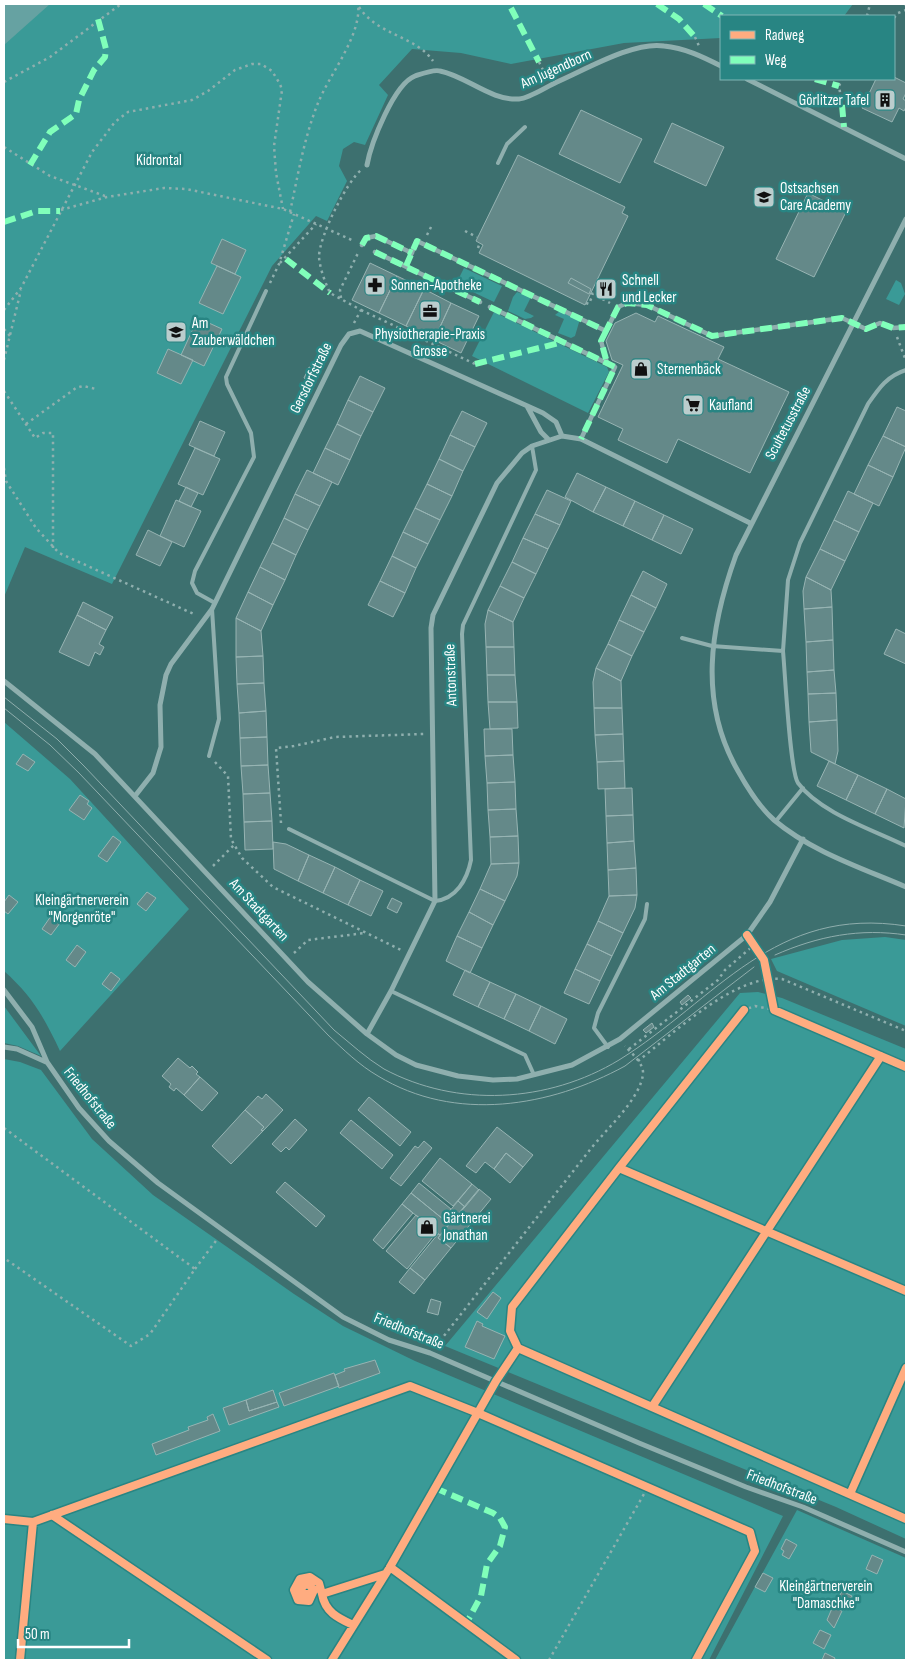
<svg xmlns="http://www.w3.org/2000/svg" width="910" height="1664" viewBox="0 0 910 1664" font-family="'Sofia Sans Condensed',sans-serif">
  <rect width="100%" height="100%" fill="#3d706f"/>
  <path fill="#3a9a97" d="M4,4H853L844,16H721V38L624,43L511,64L461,53L412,49L379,85L388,95L365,145L354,142L343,149L339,166L347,181L327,221L316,216L272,266L112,584L25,547L4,597Z
    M464,268L502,286L494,302L456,284Z
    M896,280L901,283L905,294L899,305L886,299Z
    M517,292L531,297L524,311L534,316L531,318L525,319L508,311L513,297Z
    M560,311L580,319L575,336L571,338L558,333L564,319L555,315Z
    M494,312L607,367L609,372L588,413L472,356Z
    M4,722L70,779L189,909L60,1051C44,1017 32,996 4,971Z
    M885,937L906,940V1026L777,971L771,959L842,940Z
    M758,992L782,998L906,1049V1539L836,1507L445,1346L740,993Z
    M4,1006L41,1056L18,1046L4,1043Z
    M4,1059L20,1062L41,1070L92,1139L153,1195L294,1294L343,1326L415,1361L783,1516L709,1660H4Z
    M797,1510L906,1558V1660H715Z"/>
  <path fill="#66a2a2" d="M4,4H50L4,45Z"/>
  <path fill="#648989" stroke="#97b4b3" d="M894,77L906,83V93L903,99L906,101V107L904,111L899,108L892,122L862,108L876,79Z
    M581,110L642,139L620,183L559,154Z
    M672,123L724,147L706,186L654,162Z
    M518,155L625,207L622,213L628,216L585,305L479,253L483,245L476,241Z
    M808,193L846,212L814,277L776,259Z
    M222,239L246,250L235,274L211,263Z
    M370,263L397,276L379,313L352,300Z
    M217,266L241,277L223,314L199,303Z
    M397,276L424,289L406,326L379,313Z
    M571,278L591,289L589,294L568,283Z
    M606,282L611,285L606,295L601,293Z
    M424,289L451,303L434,340L406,326Z
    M451,303L479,316L461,353L434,340Z
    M636,313L655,322L658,316L724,347L718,359L789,392L750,473L678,439L667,463L618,440L623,429L598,417L623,365L612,360L606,341L615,323Z
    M198,318L222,329L204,366L181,355Z
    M168,349L193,360L181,384L157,373Z
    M309,367L320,372L314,383L304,378Z
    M360,376L385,388L373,412L348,400Z
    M348,400L373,412L361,436L337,424Z
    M897,407L906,411V447L883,436Z
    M462,411L487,423L475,447L450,435Z
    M200,421L225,432L214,456L189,445Z
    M337,424L361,436L350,460L325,448Z
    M450,435L475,447L463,471L439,459Z
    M883,436L906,447L893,477L868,465Z
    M195,448L220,459L203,495L178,484Z
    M325,448L350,460L338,485L313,473Z
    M439,459L463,471L452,496L427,484Z
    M868,465L893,477L879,506L854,494Z
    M307,470L332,482L320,506L295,494Z
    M577,473L606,487L593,512L565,497Z
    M427,484L452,496L440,520L415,508Z
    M186,487L198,493L191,507L179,501Z
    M606,487L635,501L623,526L593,512Z
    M547,490L571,501L560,525L535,514Z
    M848,491L873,503L859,532L834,520Z
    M295,494L320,506L308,530L284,518Z
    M176,500L201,511L184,547L160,536Z
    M635,501L664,515L652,540L623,526Z
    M415,508L440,520L428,544L403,532Z
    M535,514L560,525L548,549L523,538Z
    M664,515L693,529L681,554L652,540Z
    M284,518L308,530L296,555L272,543Z
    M834,520L859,532L845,561L820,549Z
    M148,530L172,542L160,566L136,555Z
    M403,532L428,544L416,568L392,556Z
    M523,538L548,549L536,574L512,562Z
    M272,543L296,555L285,580L260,567Z
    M820,549L845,561L831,590L806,577Z
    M392,556L416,568L405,593L380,581Z
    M512,562L536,574L524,598L500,586Z
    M260,567L285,580L273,605L248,592Z
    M643,571L667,584L656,608L631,595Z
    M806,577L831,590L832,607L804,609L803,591Z
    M380,581L405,593L393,617L368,605Z
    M500,586L524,598L513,622L488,610Z
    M248,592L273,605L261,631L236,618Z
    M631,595L656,608L644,632L619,620Z
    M83,602L113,617L106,630L77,615Z
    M832,607L833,640L806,642L804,609Z
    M488,610L513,622L514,647H486L485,624Z
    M77,615L106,630L99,644L104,647L100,655L95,652L89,666L59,652Z
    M236,618L261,631L263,656L236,657Z
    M619,620L644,632L632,656L608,644Z
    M896,629L906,634V664L884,654Z
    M833,640L834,670L807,672L806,642Z
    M608,644L632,656L621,681L596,668Z
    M486,647H514L515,675H487Z
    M263,656L264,683L237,684L236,657Z
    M596,668L621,681L622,708H594L593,682Z
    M834,670L836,693L808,694L807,672Z
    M487,675H515L517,702H488Z
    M264,683L266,711L239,713L237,684Z
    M836,693L837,720L809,722L808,694Z
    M488,702H517L518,728L490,729Z
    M594,708H622L623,734L595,735Z
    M266,711L267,737L240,738L239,713Z
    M837,720L838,751L835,764L811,752L809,722Z
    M484,729H512L513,755L485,756Z
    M623,734L624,761L597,762L595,735Z
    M267,737L268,765L241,766L240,738Z
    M23,754L35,762L28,771L16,764Z
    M513,755L515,782L487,783L485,756Z
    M624,761L625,788L598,789L597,762Z
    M829,761L858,775L846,800L817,786Z
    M268,765L270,793L243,794L241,766Z
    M858,775L887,789L875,814L846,800Z
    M515,782L516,809L488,810L487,783Z
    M632,788L633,815L606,816L605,789Z
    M887,789L906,799L904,828L875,814Z
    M270,793L272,821L244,822L243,794Z
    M80,795L89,801L87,804L92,808L84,820L69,810Z
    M516,809L518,836L490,837L488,810Z
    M633,815L634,841L607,843L606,816Z
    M272,821L273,849L245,850L244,822Z
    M113,836L121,842L107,862L98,856Z
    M518,836L519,863L491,864L490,837Z
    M634,841L636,868L608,870L607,843Z
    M273,842L286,844L309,855L298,881L274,869Z
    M309,855L335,867L323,893L298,881Z
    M519,863L517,876L505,901L480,889L491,864Z
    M335,867L360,880L348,905L323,893Z
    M636,868L637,895L609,896L608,870Z
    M360,880L383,891L371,916L348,905Z
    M480,889L505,901L493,925L469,912Z
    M147,892L156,898L146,911L137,904Z
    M9,895L18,902L8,914L4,911V902Z
    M637,895L635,908L623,933L598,921L609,896Z
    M392,898L402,903L397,913L387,908Z
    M469,912L493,925L482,948L457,936Z
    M51,916L60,923L51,935L42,929Z
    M598,921L623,933L612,956L587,944Z
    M457,936L482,948L470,973L446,961Z
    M587,944L612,956L600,981L575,969Z
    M77,945L86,952L75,967L66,960Z
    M575,969L600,981L589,1004L564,993Z
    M465,970L490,982L478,1007L453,995Z
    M111,972L120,979L111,991L102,984Z
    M490,982L516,994L504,1019L478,1007Z
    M516,994L541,1006L529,1031L504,1019Z
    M688,995L691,998L682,1005L680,1002Z
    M541,1006L567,1019L555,1044L529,1031Z
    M652,1023L654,1027L646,1033L643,1030Z
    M178,1058L190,1068L192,1066L198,1072L196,1074L200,1077L184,1095L176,1088L174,1091L169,1087L171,1084L162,1076Z
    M200,1077L218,1093L202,1111L184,1095Z
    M266,1094L283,1110L263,1131L261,1130L264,1127L245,1110L258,1096L262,1099Z
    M369,1097L411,1132L400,1146L358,1110Z
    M245,1110L264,1127L261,1130L263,1131L231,1164L212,1146Z
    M295,1119L307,1130L289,1150L286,1147L281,1152L272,1144Z
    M351,1120L393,1155L382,1169L340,1133Z
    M497,1127L533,1155L523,1167L506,1153L494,1169L485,1162L476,1173L466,1166Z
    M424,1141L432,1148L401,1186L390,1178L415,1146L418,1148Z
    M506,1153L523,1167L510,1183L494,1169Z
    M440,1158L472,1184L453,1206L422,1181Z
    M285,1182L325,1216L316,1227L276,1192Z
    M419,1183L451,1209L443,1219L411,1193Z
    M472,1184L479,1190L465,1207L458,1201Z
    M479,1189L491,1199L451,1248L438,1238Z
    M411,1193L449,1224L440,1235L402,1204Z
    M458,1201L465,1207L449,1224L443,1219Z
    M402,1204L413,1213L383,1249L373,1240Z
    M416,1215L437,1232L407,1269L386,1251Z
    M438,1234L440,1235L438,1238L451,1248L425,1280L410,1268Z
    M410,1268L425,1280L414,1294L399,1282Z
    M493,1292L501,1298L487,1319L477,1312Z
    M431,1299L441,1302L438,1315L427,1312Z
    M477,1321L483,1324L482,1326L505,1336L494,1359L465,1347Z
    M375,1360L380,1373L339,1388L335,1375L345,1371L344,1369Z
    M334,1373L339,1386L284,1406L279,1393Z
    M273,1390L277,1402L249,1411L246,1400Z
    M246,1400L249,1411L277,1402L279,1407L229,1425L223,1408Z
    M213,1414L220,1431L156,1455L152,1444L189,1430L188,1427L208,1420L207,1417Z
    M786,1539L797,1545L789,1559L782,1555L784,1551L781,1549Z
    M872,1555L883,1560L877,1574L866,1569Z
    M763,1573L773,1578L765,1592L755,1587Z
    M842,1591L852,1596L844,1610L835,1605Z
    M833,1606L842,1611L834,1628L827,1620Z
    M820,1630L831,1635L824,1649L813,1643Z
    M825,1653L835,1658L834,1660H822Z"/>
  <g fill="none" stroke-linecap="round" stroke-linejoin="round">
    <path stroke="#8fafae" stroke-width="2.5" stroke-dasharray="2.5 4" stroke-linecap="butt" d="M905,4L906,5
      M359,7C377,35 416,36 433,61
      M867,16L870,4
      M894,18L898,13L906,10
      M695,37L699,46
      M539,62L547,78
      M4,82L50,57L121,4
      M842,105L839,86L842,79
      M4,147L50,176L105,196
      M61,210L107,197L164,188L186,189L283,209L354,241
      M290,212C298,175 304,138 318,103C329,75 362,35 358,4
      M465,231L477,237
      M427,235L432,225
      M478,248L480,242
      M280,263L316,224
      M270,283L279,264L294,214
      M591,293L610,303
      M341,298L340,290L358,253
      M586,303L589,304L593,294
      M4,310L21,288L92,152L115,122L128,112L192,100L208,91L235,70L252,64H261L272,71L280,84L282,90L274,146L276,173L283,209
      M361,310L475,364
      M354,323L361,310L330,293C325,282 320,269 319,257C319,237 346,183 361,170
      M4,329L10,336
      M897,337L906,361
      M4,360L21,290
      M4,391L35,438L43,433H53V548
      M26,424L76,388L83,386L96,389
      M4,468L6,481L36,528L59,553L196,615
      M215,762L228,776L231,839L242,858L273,887L401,950
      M281,823L276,748L294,746L335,737L424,734
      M213,866L234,845
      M754,946L764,960L774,1010
      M294,953L308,940L365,933
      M629,1049L718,980L725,970L754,945
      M638,1061C674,1033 735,974 782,979L906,1031
      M4,1128L195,1269L150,1334L131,1346L4,1258
      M619,1168L906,1291
      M195,1269L218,1238
      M436,1346C487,1281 538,1216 589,1151C605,1130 640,1100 643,1074C644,1063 631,1053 625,1046
      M518,1348L906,1519
      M501,1373L518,1348L510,1331L512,1307L619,1168L744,1010L755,1006L774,1010L906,1067
      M652,1406L881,1056
      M850,1494L906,1368
      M52,1515L267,1660
      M4,1519L33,1522L410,1386L478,1413L750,1532L755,1551L696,1660
      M390,1567L516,1660
      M308,1594H302L301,1589L305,1584L309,1585L314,1590L309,1601L298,1600L294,1590L300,1579L310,1577L319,1583L322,1594
      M353,1625C338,1618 325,1612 322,1594L384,1575
      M20,1660L33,1522
      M332,1660L390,1567L491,1390
      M549,1660L648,1487"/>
    <path stroke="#8fafae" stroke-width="4" d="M498,163L507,144L525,127
      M215,603L197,593L192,583L195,571L254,457L251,433L227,384L226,377L266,291
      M682,638L712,646L783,651C785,672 790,772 798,783C820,813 874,830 906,846
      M783,651L788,580L800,543L868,404C879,388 887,376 906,370
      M209,756L219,719L212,609
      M776,821L803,788
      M289,829L435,901C456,899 467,880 471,860L462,634L463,625L536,470L532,446
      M391,991L525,1055L534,1075
      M608,1047L594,1028L598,1013L645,919L647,904"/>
    <path stroke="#8fafae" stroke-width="4.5" d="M362,245L366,238L376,236L412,253
      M375,252L480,302
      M406,266L417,241L606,331L618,307L627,303L647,305L712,336L842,318L866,329L880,323L893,328L906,327
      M490,307L615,367L581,439
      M606,331L601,341L607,363"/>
    <path stroke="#8fafae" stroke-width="5" d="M747,79L906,159
      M367,165C371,143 394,84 415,76C421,74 434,69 440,71C466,76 491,101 519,99C530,98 546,87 557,82C585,70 634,41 664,46C685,48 703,57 721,66
      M906,219L736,555C710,627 698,702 738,771C748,789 759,807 774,820C812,852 862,868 906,887
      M527,406L541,432L549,440
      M4,681L95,754L308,982L367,1034L396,1055L416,1065L458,1076L493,1080L517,1079L572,1065L620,1039L747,935L770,902L803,839
      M135,796L153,773L161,747L160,705L166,675L171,664L212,609L341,345L349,334L360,331L543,413L556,422L562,436
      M4,990L32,1027L47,1062L79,1108L109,1141L158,1183L343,1317L389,1340L430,1353L639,1443L746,1487L803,1507L906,1552
      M367,1034L391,991L435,901L431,628L433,615L497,483L522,453L532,446L562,436L581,439L750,523
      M4,1047L17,1049L46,1062"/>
    <path stroke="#8faead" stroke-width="1" d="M4,697L57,739L84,766L334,1030C350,1043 366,1058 384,1069C457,1108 548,1103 619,1060C717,999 774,905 906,926
      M4,708L50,745L79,773L328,1035C344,1050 359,1065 378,1076C455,1123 550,1107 625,1066L754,967
      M775,955C818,936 860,928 906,935"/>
    <path stroke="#80ffba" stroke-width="6" stroke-dasharray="12 6" stroke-linecap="butt" d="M657,4L679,19L695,37
      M704,4L722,16
      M511,8L539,62
      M815,79L839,86
      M842,105L844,127
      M30,165L50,132L76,114L79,100L94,70L105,57L106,49L98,19
      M4,222L37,211H60
      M362,245L366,238L376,236L412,253
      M375,252L480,302
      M286,259L330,293
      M406,266L417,241L606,331L618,307L627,303L647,305L712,336L842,318L866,329L880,323L893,328L906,327
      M490,307L615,367L581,439
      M606,331L601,341L607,363
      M475,364L563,342
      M435,1488L493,1513L500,1518L505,1527L500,1546L487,1564L481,1596L466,1624"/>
    <g stroke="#288583" stroke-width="11">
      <path id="cycleway" d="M747,935L764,960L774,1010L906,1067
        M619,1168L906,1291
        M518,1348L906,1519
        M652,1407L881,1056
        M850,1494L906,1368
        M52,1515L267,1660
        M4,1519L33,1522L410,1386L478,1413L750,1532L755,1551L696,1660
        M390,1567L516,1660
        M308,1594H302L301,1589L305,1584L309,1585L314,1590L309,1601L298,1600L294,1590L300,1579L310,1577L319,1583L322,1594
        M353,1625C338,1618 325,1612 322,1594L385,1574
        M20,1660L33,1522
        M332,1660L390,1567L496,1381L518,1348L510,1331L512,1307L619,1168L744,1010"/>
    </g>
    <use href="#cycleway" stroke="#ffac80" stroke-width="8"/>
  </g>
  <defs>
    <g id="building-square" transform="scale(1.125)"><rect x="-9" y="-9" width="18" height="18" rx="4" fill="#bbcdcd" stroke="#288583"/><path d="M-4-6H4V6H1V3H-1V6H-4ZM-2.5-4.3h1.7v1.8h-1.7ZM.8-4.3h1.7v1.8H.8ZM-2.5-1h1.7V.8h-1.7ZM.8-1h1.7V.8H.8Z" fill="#111"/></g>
    <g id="school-square" transform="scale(1.125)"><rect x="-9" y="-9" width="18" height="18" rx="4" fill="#bbcdcd" stroke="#288583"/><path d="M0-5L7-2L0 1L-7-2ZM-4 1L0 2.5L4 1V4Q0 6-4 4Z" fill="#111"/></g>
    <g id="pharmacy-square" transform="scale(1.125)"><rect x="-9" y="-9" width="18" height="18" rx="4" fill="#bbcdcd" stroke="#288583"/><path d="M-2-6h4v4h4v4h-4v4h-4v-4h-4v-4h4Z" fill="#111"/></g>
    <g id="restaurant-square" transform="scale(1.125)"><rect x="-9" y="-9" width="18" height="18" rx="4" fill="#bbcdcd" stroke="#288583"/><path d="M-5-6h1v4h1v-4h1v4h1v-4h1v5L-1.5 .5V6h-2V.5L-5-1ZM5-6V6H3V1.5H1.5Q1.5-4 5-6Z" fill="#111"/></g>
    <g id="office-square" transform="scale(1.125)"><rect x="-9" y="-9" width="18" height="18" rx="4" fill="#bbcdcd" stroke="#288583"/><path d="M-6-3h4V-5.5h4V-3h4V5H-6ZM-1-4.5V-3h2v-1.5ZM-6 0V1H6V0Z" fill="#111"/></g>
    <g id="shop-square" transform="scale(1.125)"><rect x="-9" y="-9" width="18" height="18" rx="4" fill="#bbcdcd" stroke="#288583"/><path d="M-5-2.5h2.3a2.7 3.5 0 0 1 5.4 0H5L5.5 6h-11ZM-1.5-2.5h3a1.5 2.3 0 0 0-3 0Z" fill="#111"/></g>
    <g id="supermarket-square" transform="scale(1.125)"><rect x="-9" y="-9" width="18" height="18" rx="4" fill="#bbcdcd" stroke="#288583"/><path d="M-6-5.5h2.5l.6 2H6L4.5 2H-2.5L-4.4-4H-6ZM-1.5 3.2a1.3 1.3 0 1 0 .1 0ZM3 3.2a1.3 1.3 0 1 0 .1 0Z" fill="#111"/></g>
  </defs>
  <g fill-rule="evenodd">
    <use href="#building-square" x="885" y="100"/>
    <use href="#school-square" x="764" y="197"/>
    <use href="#pharmacy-square" x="375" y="285"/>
    <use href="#restaurant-square" x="606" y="289"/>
    <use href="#office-square" x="430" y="311"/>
    <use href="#school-square" x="176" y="332"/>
    <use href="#shop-square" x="641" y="369"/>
    <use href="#supermarket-square" x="693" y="405"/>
    <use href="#shop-square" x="427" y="1227"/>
  </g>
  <g text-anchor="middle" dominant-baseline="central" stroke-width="5" stroke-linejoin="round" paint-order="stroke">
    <g font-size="15" fill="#fff" stroke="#288583">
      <text transform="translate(556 69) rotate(-24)">Am Jugendborn</text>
      <text transform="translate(311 378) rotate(-64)">Gersdorfstraße</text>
      <text transform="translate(788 423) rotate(-62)">Scultetusstraße</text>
      <text transform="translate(451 675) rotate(-92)">Antonstraße</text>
      <text transform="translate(259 910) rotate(47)">Am Stadtgarten</text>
      <text transform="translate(683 972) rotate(-39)">Am Stadtgarten</text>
      <text transform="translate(90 1098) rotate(51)">Friedhofstraße</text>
      <text transform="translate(409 1331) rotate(22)">Friedhofstraße</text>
      <text transform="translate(782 1487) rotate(21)">Friedhofstraße</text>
    </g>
    <g font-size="15" fill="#fff" stroke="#288583" text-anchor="start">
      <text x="869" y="100" text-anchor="end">Görlitzer Tafel</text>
      <text x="780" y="188">Ostsachsen<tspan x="780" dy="17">Care Academy</tspan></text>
      <text x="622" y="280">Schnell<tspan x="622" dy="17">und Lecker</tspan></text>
      <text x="391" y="285">Sonnen-Apotheke</text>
      <text x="192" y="323">Am<tspan x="192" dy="17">Zauberwäldchen</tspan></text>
      <text x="430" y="334" text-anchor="middle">Physiotherapie-Praxis<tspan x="430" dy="17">Grosse</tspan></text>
      <text x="657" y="369">Sternenbäck</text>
      <text x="709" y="405">Kaufland</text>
      <text x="443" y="1218">Gärtnerei<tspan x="443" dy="17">Jonathan</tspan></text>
    </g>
    <g font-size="15" fill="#fff" stroke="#288583">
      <text x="159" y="160">Kidrontal</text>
      <text x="82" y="900">Kleingärtnerverein<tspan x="82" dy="17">"Morgenröte"</tspan></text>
      <text x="826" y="1586">Kleingärtnerverein<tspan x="826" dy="17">"Damaschke"</tspan></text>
    </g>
  </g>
  <rect width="910" height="1664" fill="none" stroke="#ffffff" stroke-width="10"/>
  <rect x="720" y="15" width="175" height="65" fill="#288583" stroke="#7eb6b5"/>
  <rect x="730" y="31" width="25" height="8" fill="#ffac80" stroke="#7eb6b5"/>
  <text x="765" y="40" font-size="15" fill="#ffffff">Radweg</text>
  <rect x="730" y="56" width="25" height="8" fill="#80ffba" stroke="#7eb6b5"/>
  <text x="765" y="65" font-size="15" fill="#ffffff">Weg</text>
  <path d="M18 1639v8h111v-8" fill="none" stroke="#ffffff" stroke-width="2.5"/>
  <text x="25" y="1639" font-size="15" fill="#ffffff" stroke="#288583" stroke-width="4" paint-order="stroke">50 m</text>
</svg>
